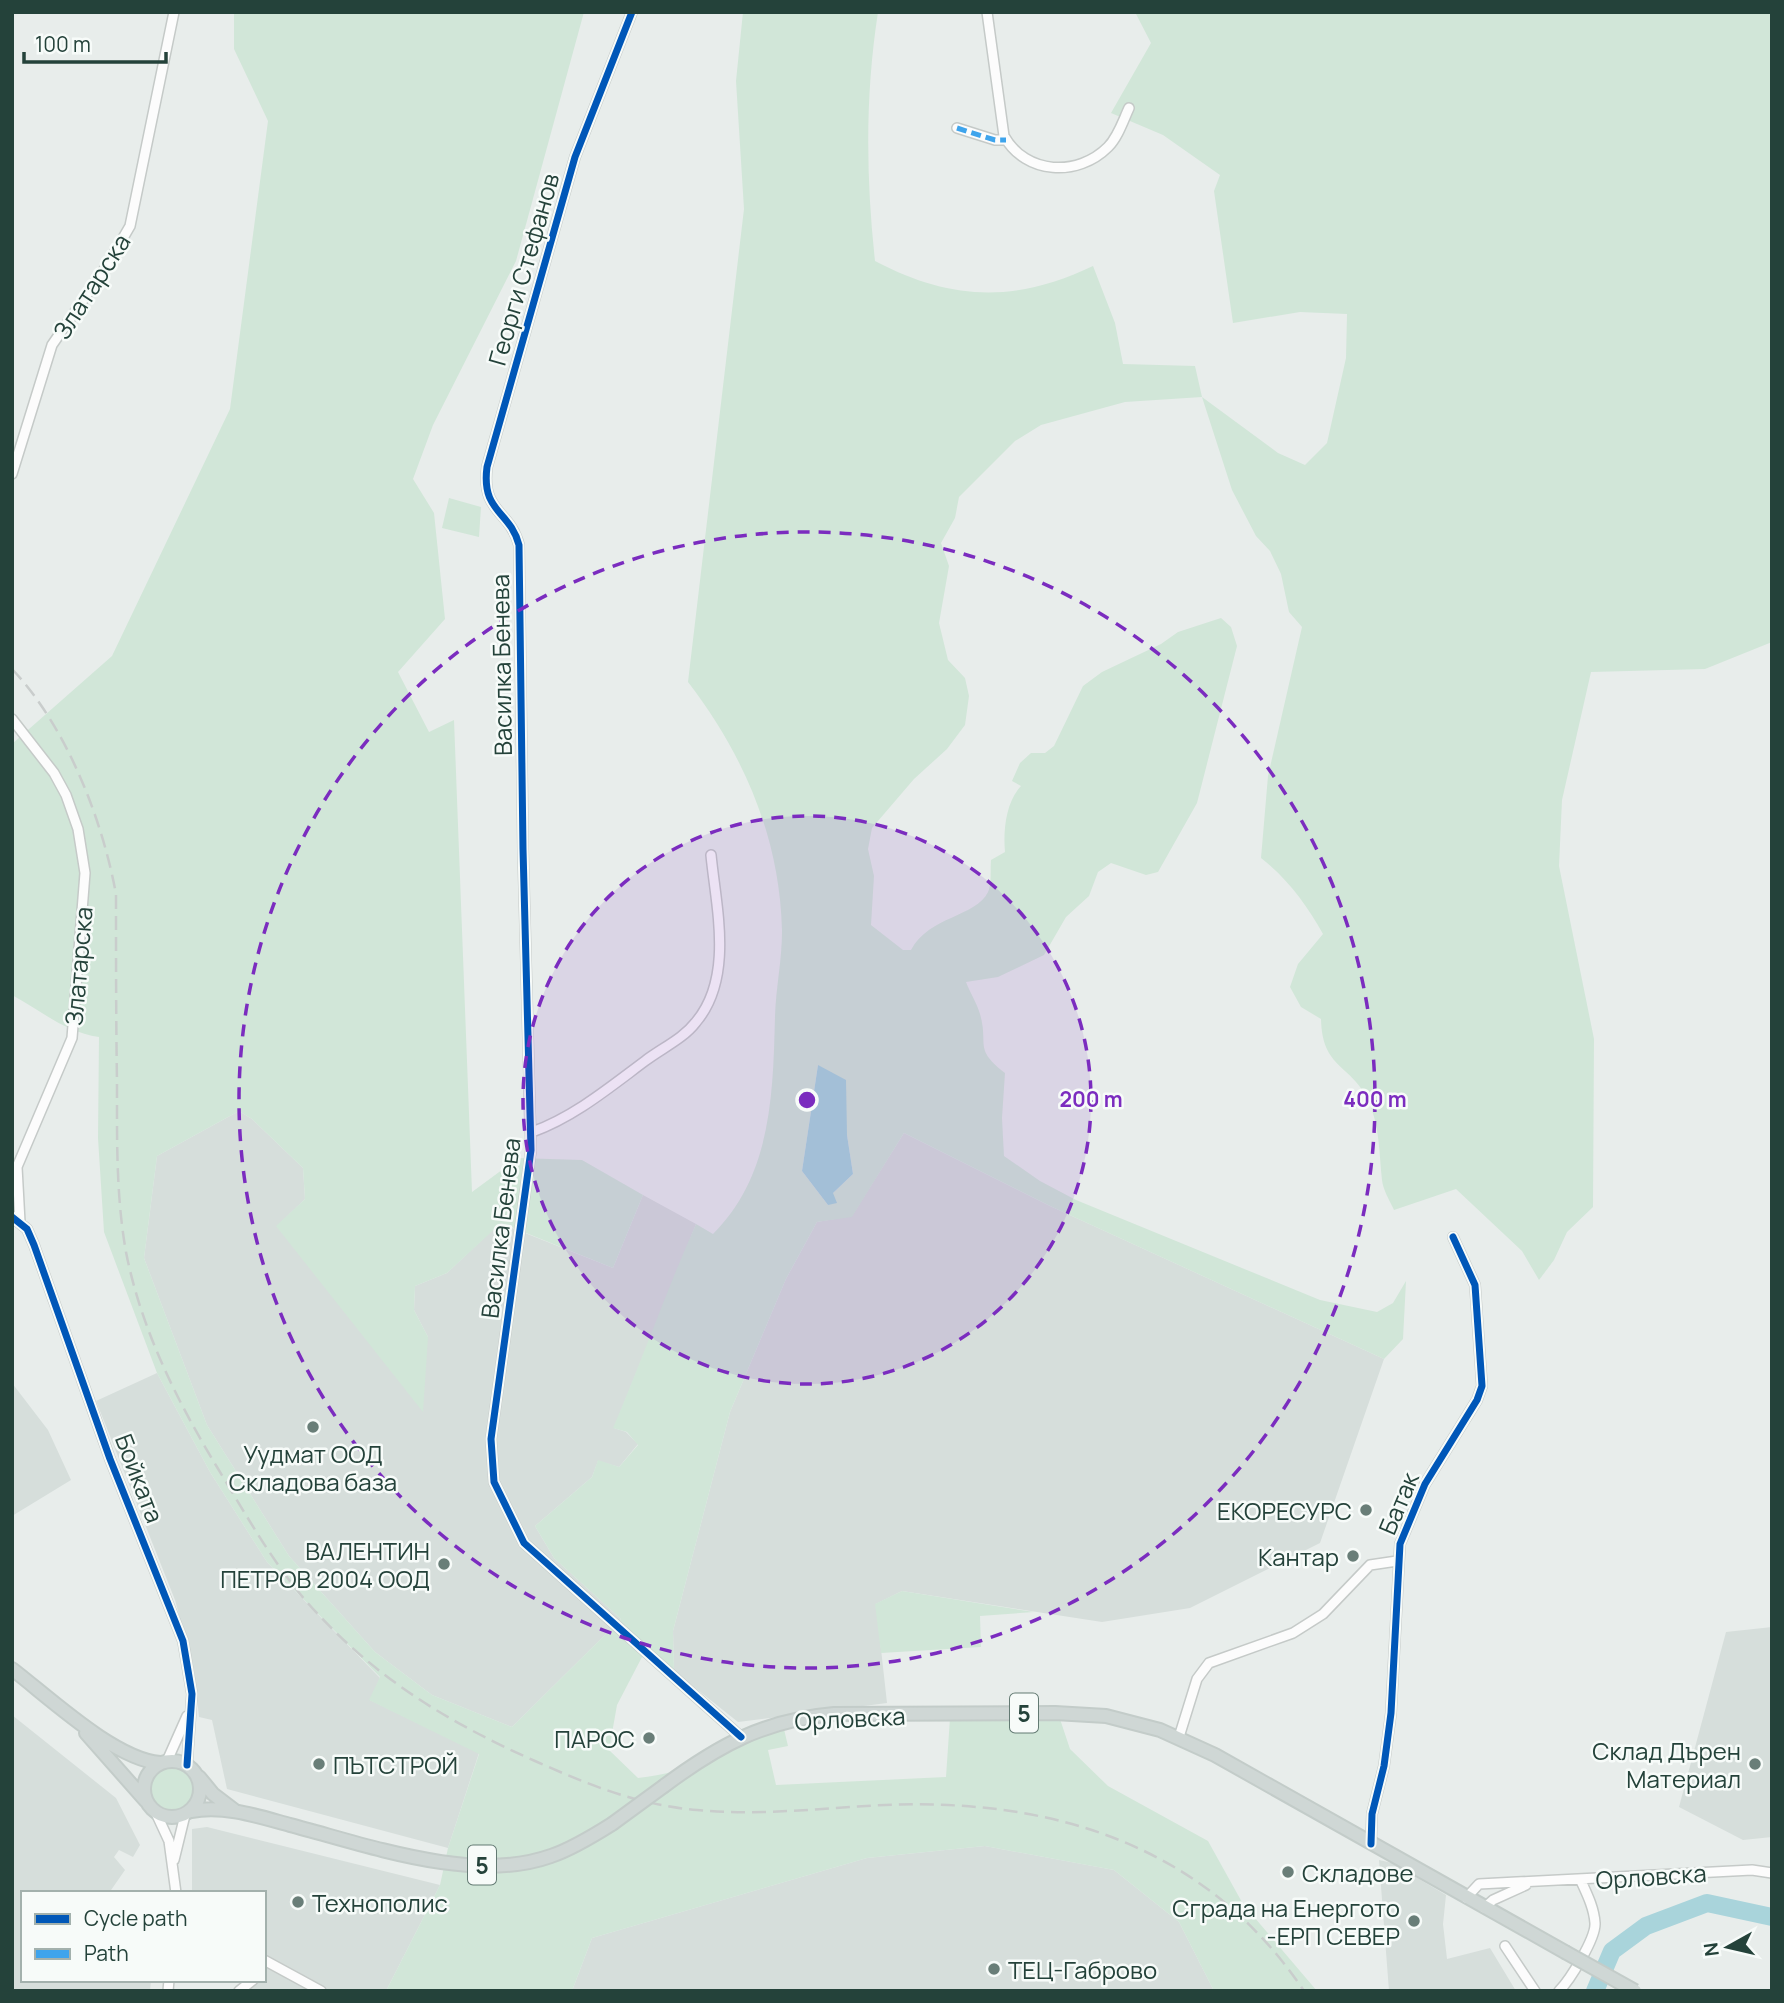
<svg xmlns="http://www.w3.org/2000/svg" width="1784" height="2003" viewBox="0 0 1784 2003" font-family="Manrope,sans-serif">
  <rect width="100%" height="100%" fill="#e8edeb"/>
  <path fill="#d6dedb" d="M239,1111L252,1119L303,1168L305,1199L277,1226L348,1313L428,1337L414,1310L415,1286L447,1273L500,1223L613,1268L643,1195L696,1224L614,1428L626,1432L638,1444L619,1467L598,1461L592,1477L535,1526L554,1558L621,1619L512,1727L432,1695L375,1652L289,1556L207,1425L144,1258L157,1156Z
    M904,1133L1050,1206L1384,1359L1320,1543L1190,1608L1102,1622L902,1591L876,1604L887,1703L738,1722L674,1671L673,1631L730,1412L786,1279L817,1222L852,1216Z
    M157,1373L210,1472L267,1562L380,1678L370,1700L479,1753L448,1848L227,1789L212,1720L199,1717L194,1670L175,1600L96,1401Z
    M12,1383L48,1430L71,1480L12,1516Z
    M1772,1627V1837L1743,1840L1679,1807L1726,1632Z
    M12,1715L116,1798L140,1845L133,1857L119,1850L114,1857L125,1870L109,1893H23V1980H151L150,1991H12Z
    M207,1827L440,1885L386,1991H248L252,1980H264V1893H192V1829Z
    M985,1846L1114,1870L1179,1922L1214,1991H572L592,1938L867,1858Z
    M1379,1860L1392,1863L1446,1895L1443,1924L1447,1959L1490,1948L1516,1991H1389Z"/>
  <path fill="#d1e6d8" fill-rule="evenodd" d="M234,12H584L516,261L433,425L413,479L434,513L445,619L398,672L429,732L454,720L472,1192L518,1158L582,1160L643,1195L613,1268L501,1223L447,1273L415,1286L414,1310L428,1337L423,1412L276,1226L305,1199L303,1168L252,1119L239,1111L157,1156L144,1258L207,1425L289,1556L375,1652L432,1695L512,1727L621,1619L554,1558L535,1526L592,1477L598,1460L619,1467L638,1445L627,1432L613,1428C642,1361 666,1291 696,1224L713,1234C772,1175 773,1093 775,1016C776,987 782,960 782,931C780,838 744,755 688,682L744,209L736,81L743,12H878C865,96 866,177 875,261C951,301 1016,303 1093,266L1115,323L1123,364L1195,366L1202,397L1278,453L1305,465L1327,443L1346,358L1347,314L1300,312L1233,323L1214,191L1220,175L1163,135L1111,113L1151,43L1135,12H1772V642L1705,669L1591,672L1562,800L1559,866L1594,1039L1593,1207L1567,1232L1554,1260L1539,1280L1522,1251L1456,1189L1394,1210C1390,1201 1383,1190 1382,1180C1379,1153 1380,1126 1368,1100C1351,1064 1322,1069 1321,1019L1301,1007L1290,987L1298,964L1323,934C1307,905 1287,878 1261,858L1268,776L1302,627L1289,612L1281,574L1270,551L1256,536L1232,490L1202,397L1125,402L1041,425L1015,441L959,497L955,518L941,543L949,566L939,623L948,660L965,678L969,696L965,725L947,749L914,779L872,828L868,849L874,876L871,925L903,950H911C929,916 976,917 988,892C992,884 990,870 991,860L1005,852C1003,830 1006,802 1021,786L1012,781L1020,763L1031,753H1045L1054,746L1083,686L1102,672L1161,644L1178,632L1221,618L1231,627L1237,646L1197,803L1158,872L1146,875L1111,863L1098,872L1089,896L1066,917L1044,955L998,977L966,982C970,993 977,1003 980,1014C989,1046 973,1048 1005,1073L1002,1118L1004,1156L1040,1181L1076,1200L1320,1300L1377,1312L1393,1303L1406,1281L1403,1339L1384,1359L1050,1206L904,1133L852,1217L817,1222L786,1279L730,1412L673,1631L674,1671L642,1657L617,1705L609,1750L638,1778C698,1771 731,1750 783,1725L788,1746L768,1750L776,1785L946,1777L950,1718L1059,1716L1070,1749L1108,1786L1208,1841L1243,1904L1317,1991H1214L1179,1922L1114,1870L985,1846L867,1858L592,1938L572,1991H386L440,1885L448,1848L479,1754L369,1700L380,1677L267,1562L210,1472L157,1373L104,1232L98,1138L99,1037C64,1032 42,1011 12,995V744L112,656L230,409L268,121L234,49ZM818,1065L847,1135L853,1174L833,1193L828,1205L802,1171Z
    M449,498L481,507L479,537L442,528Z
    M902,1591L1034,1612L980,1616L981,1647L881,1653L875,1604Z
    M151 1789a21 21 0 1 1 42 0a21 21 0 1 1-42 0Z"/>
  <path fill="#a9d4db" d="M818,1065L846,1080L847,1135L853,1174L833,1193L837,1203L828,1205L802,1171Z"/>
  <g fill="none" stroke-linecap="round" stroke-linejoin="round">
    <path stroke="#a9d4db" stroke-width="18" d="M1595,1991L1612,1951L1646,1926L1707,1903L1772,1917"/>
    <g stroke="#c5cac8" stroke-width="12">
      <path id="minor" d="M632,12L575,157L487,467C481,513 510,510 519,545L523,849L531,1150L491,1439L494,1482L524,1543L741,1737
        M987,12L1004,136C1026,175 1078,177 1108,147C1118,137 1123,121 1129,108
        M957,128L995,140H1006
        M12,474L52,345L108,264L130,226L174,12
        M12,719L54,773L66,795L78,829L85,873L72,1038L17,1167L20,1222
        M532,1132C574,1117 610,1087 645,1061C662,1048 683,1039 696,1022C734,977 716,907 711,855
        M12,1217L27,1229L34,1245L110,1459L183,1641L192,1694L187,1765
        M1179,1737L1197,1679L1209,1663L1293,1633L1323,1614L1370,1565L1397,1561
        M167,1761L187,1716
        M156,1813L169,1841L176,1893
        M1371,1844L1372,1814L1384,1766L1391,1713L1400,1544L1425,1484L1477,1400L1482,1386L1475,1285L1453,1237
        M174,1860L185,1815
        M1466,1898L1479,1884L1752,1870L1772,1873
        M1484,1908L1493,1900L1526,1885
        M1505,1946L1535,1991
        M264,1960L321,1991
        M168,1991L169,1980
        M239,1991L253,1980
        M1559,1991C1570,1980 1596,1938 1595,1923C1594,1908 1587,1894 1581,1881"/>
    </g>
    <g stroke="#c3ccc9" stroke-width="16">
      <path id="major" d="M12,1669C50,1698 114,1759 160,1763
        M86,1733L146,1801
        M144 1789a28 28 0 1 1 56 0a28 28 0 1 1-56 0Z
        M199,1777L213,1794L234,1810
        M664,1786C719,1745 765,1720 834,1714L1055,1713L1106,1716L1160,1730L1215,1755L1565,1952
        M191,1811C225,1805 257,1816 290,1825C367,1845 473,1884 551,1856C572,1849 593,1836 612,1824"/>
    </g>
    <use href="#minor" stroke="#fcfcfc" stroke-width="9"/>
    <use href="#major" stroke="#cfd7d5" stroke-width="12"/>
    <path stroke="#c9cdcc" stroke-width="2.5" stroke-dasharray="14 7" stroke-linecap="butt" d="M12,669C66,726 102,818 116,894C116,957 116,1020 117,1083C117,1139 116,1196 126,1252C141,1329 177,1401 217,1467C245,1513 271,1560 306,1601C372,1676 445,1721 535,1761C589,1785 638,1805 697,1810C759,1816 822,1808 885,1805C1053,1798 1206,1845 1304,1991"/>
    <g stroke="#c3ccc9" stroke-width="16" stroke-linecap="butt">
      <path id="major-bridge" d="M612,1824L664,1786
        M1565,1952L1635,1991"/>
    </g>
    <use href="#major-bridge" stroke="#cfd7d5" stroke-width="12"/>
    <path stroke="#3ea4ec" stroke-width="5" stroke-dasharray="10 5" stroke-linecap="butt" d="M957,128L995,140H1006"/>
    <g stroke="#f7fbf9" stroke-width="11">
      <path id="cycleway" d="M632,12L575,157L487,467C481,513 510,510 519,545L523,849L531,1150L491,1439L494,1482L524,1543L741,1737
        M12,1217L27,1229L34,1245L110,1459L183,1641L192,1694L187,1765
        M1371,1844L1372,1814L1384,1766L1391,1713L1400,1544L1425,1484L1477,1400L1482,1386L1475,1285L1453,1237"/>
    </g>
    <use href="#cycleway" stroke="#0057b8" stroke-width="7"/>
  </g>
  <circle cx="807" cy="1100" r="284" fill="#7b2cbf" fill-opacity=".12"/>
  <g fill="none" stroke="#7b2cbf" stroke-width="3.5" stroke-dasharray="12 9">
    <circle cx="807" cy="1100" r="284"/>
    <circle cx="807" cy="1100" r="568"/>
  </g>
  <g fill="#697e78" stroke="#f7fbf9" stroke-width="2.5">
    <circle cx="313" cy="1427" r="7"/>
    <circle cx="1366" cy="1510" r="7"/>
    <circle cx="1353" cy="1556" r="7"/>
    <circle cx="444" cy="1564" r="7"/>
    <circle cx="649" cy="1738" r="7"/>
    <circle cx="319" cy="1764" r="7"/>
    <circle cx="1755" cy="1764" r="7"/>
    <circle cx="1288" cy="1872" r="7"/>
    <circle cx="298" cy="1902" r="7"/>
    <circle cx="1414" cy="1921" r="7"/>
    <circle cx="994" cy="1969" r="7"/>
  </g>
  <g text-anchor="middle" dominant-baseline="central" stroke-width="5" stroke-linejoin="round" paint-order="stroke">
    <g fill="#f7fbf9" stroke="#637a73" stroke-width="2">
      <rect x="1010" y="1693.5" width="28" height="39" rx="5"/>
      <rect x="468" y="1845.5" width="28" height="39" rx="5"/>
    </g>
    <g font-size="23" font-weight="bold" fill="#24423a">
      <text x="1024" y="1713">5</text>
      <text x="482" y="1865">5</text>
    </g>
    <g font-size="24" fill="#24423a" stroke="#f7fbf9">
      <text transform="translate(523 269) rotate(-74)">Георги Стефанов</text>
      <text transform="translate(91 286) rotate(-57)">Златарска</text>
      <text transform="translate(501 665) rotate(-91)">Василка Бенева</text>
      <text transform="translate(78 966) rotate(-85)">Златарска</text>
      <text transform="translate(500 1228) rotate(-83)">Василка Бенева</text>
      <text transform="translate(140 1478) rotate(69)">Бойката</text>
      <text transform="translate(1398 1503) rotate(-67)">Батак</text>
      <text transform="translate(850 1718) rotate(-3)">Орловска</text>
      <text transform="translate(1651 1876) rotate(-4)">Орловска</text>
    </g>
    <g font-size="24" fill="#24423a" stroke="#f7fbf9" text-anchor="end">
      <text x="313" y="1453" text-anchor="middle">Уудмат ООД<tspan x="313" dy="28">Складова база</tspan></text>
      <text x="1352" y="1510">ЕКОРЕСУРС</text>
      <text x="430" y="1550">ВАЛЕНТИН<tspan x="430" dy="28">ПЕТРОВ 2004 ООД</tspan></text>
      <text x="1339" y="1556">Кантар</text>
      <text x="635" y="1738">ПАРОС</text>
      <text x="1741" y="1750">Склад Дърен<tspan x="1741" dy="28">Материал</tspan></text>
      <text x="333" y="1764" text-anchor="start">ПЪТСТРОЙ</text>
      <text x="1302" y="1872" text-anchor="start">Складове</text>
      <text x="312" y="1902" text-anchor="start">Технополис</text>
      <text x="1400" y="1907">Сграда на Енергото<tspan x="1400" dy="28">-ЕРП СЕВЕР</tspan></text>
      <text x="1008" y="1969" text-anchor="start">ТЕЦ-Габрово</text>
    </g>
  </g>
  <circle cx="807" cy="1100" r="10" fill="#7b2cbf" stroke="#f7fbf9" stroke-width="3.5"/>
  <g font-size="21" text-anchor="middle" font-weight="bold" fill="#7b2cbf" stroke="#f7fbf9" stroke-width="5" stroke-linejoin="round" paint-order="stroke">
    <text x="1091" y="1107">200 m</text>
    <text x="1375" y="1107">400 m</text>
  </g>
  <rect width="1784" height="2003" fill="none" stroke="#24423a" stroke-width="28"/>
  <rect x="21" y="1891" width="245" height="91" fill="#f7fbf9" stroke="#a3b1ad" stroke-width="2"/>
  <rect x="35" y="1914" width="35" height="10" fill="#0057b8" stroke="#a3b1ad" stroke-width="2"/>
  <text x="84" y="1926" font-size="21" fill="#24423a">Cycle path</text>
  <rect x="35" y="1949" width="35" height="10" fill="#3ea4ec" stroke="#a3b1ad" stroke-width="2"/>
  <text x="84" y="1961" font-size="21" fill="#24423a">Path</text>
  <g transform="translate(1728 1947) rotate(262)" stroke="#f7fbf9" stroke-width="5" paint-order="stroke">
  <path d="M0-5L12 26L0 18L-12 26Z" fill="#24423a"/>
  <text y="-10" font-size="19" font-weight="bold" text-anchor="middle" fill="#24423a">N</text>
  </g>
  <path d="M24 52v10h142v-10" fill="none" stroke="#24423a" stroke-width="3.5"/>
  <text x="35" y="52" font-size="21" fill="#24423a" stroke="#f7fbf9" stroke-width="5" paint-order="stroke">100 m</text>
</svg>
